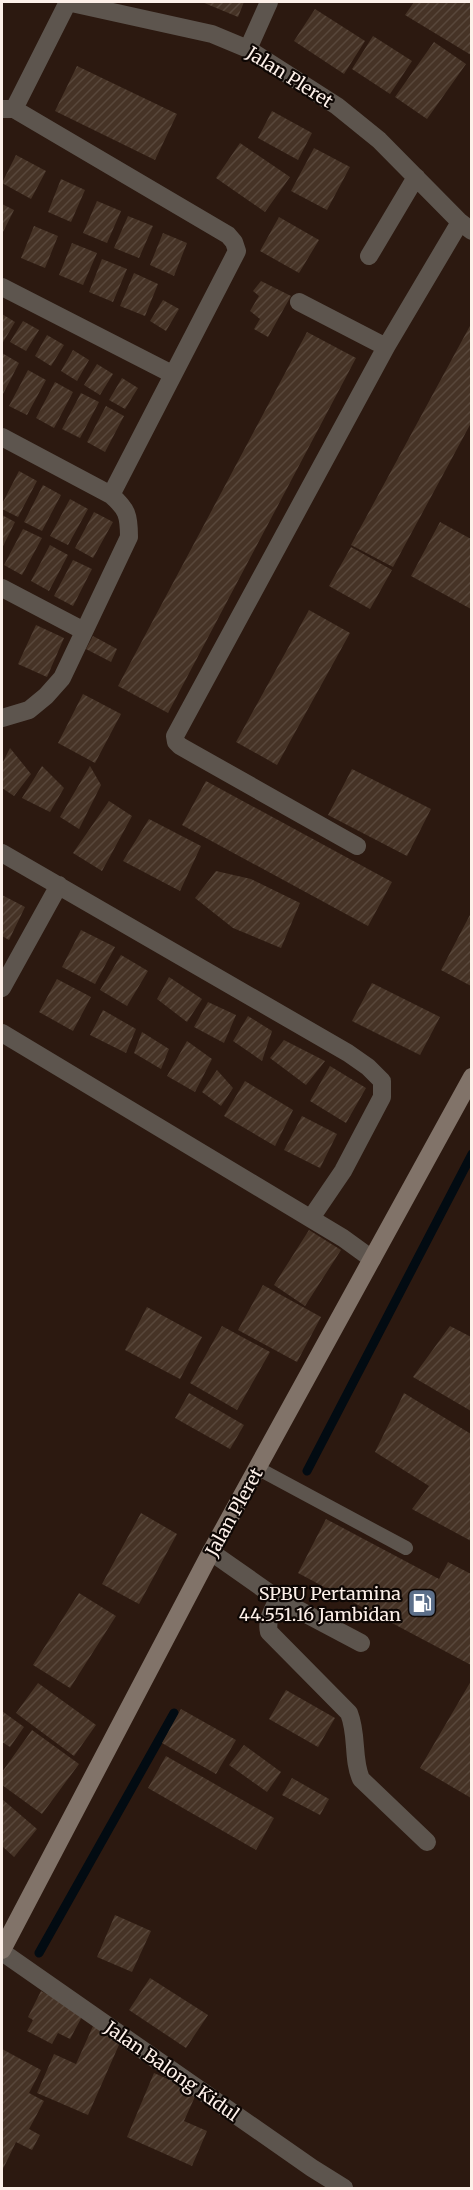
<svg xmlns="http://www.w3.org/2000/svg" width="473" height="2190" viewBox="0 0 473 2190" font-family="Merriweather,serif">
  <defs>
    <pattern id="building-hatch" width="6" height="6" patternUnits="userSpaceOnUse" patternTransform="scale(1.5)"><rect width="6" height="6" fill="#463326"/><path d="M-1 1l2-2M0 6l6-6M5 7l2-2" fill="none" stroke="#58473b"/></pattern>
  </defs>
  <rect width="100%" height="100%" fill="#2c1910"/>
  <g fill="none" stroke-linecap="round" stroke-linejoin="round">
    <path stroke="#020b12" stroke-width="9" d="M307,1471L472,1154
      M39,1953L174,1713"/>
  </g>
  <path fill="url(#building-hatch)" d="M202,2H244L238,17Z
    M414,2H471V55L405,15Z
    M315,9L365,41L344,74L294,41Z
    M373,36L412,61L390,94L352,69Z
    M434,42L466,64L427,119L395,97Z
    M77,66L177,114L155,160L55,111Z
    M272,111L312,133L298,160L258,138Z
    M240,143L290,177L265,212L216,178Z
    M314,148L350,167L327,210L291,191Z
    M16,155L46,171L31,199L2,183Z
    M61,179L85,190L71,222L48,212Z
    M97,201L121,211L107,243L83,233Z
    M2,204L14,210L2,234Z
    M128,216L153,226L139,258L114,248Z
    M279,217L319,240L299,273L260,251Z
    M34,226L58,236L45,268L21,258Z
    M163,233L187,243L174,276L150,265Z
    M72,243L97,253L83,285L59,275Z
    M102,259L127,269L113,302L89,292Z
    M134,273L158,284L145,316L120,306Z
    M261,281L291,296L268,337L254,329L260,319L250,311L259,296L253,291Z
    M163,300L179,309L166,331L150,321Z
    M2,314L15,322L2,344Z
    M23,321L39,330L26,351L10,342Z
    M471,324V423L393,567L351,545Z
    M307,332L356,358L168,713L118,686Z
    M47,335L64,345L51,366L35,356Z
    M73,350L89,360L77,381L61,371Z
    M2,353L19,363L2,396Z
    M97,364L113,374L100,395L84,385Z
    M28,370L46,380L27,415L9,406Z
    M122,378L138,388L125,409L109,400Z
    M55,382L73,392L54,428L36,418Z
    M81,393L99,402L80,438L62,429Z
    M106,406L124,416L105,452L87,442Z
    M19,471L37,481L18,517L2,509V504Z
    M43,485L61,495L42,531L24,522Z
    M70,499L88,509L68,545L50,536Z
    M94,512L113,522L93,558L75,548Z
    M2,515L15,522L2,548Z
    M440,522L471,539V609L411,576Z
    M23,529L42,538L22,575L4,565Z
    M50,545L68,555L49,591L31,581Z
    M351,547L392,570L370,609L329,586Z
    M73,560L92,569L73,606L54,596Z
    M309,610L350,633L277,765L236,742Z
    M36,625L64,638L47,677L18,664Z
    M93,636L117,649L111,662L86,649Z
    M83,694L121,714L95,763L58,743Z
    M10,748L31,774L14,796L2,788V764Z
    M42,766L64,788L50,812L22,798Z
    M90,766L101,785L79,829L60,817Z
    M352,769L431,809L407,856L328,815Z
    M206,781L392,882L368,926L182,825Z
    M109,801L132,816L102,871L73,853Z
    M149,819L201,846L180,891L123,861Z
    M216,871L251,879L300,903L281,948L233,928L195,898Z
    M2,895L25,907L9,940L2,936Z
    M471,913V986L441,970Z
    M81,930L115,947L95,984L62,967Z
    M121,955L148,971L127,1006L100,990Z
    M169,977L202,999L187,1022L157,999Z
    M57,979L91,997L73,1031L39,1012Z
    M372,983L440,1017L420,1055L352,1021Z
    M208,1002L236,1015L224,1043L194,1027Z
    M103,1010L136,1029L126,1053L90,1035Z
    M248,1016L272,1031L262,1061L233,1041Z
    M142,1032L169,1049L161,1069L134,1053Z
    M284,1040L325,1061L306,1085L270,1058Z
    M187,1041L212,1059L195,1092L167,1076Z
    M330,1066L366,1088L346,1123L310,1101Z
    M217,1070L233,1088L221,1106L202,1092Z
    M245,1081L293,1110L275,1146L224,1116Z
    M302,1116L337,1134L320,1168L284,1150Z
    M309,1230L341,1250L305,1306L274,1285Z
    M263,1285L321,1317L297,1362L238,1330Z
    M147,1307L202,1337L180,1379L125,1350Z
    M222,1326L270,1352L237,1410L190,1383Z
    M450,1326L471,1337V1411L413,1377Z
    M189,1393L244,1425L230,1449L175,1418Z
    M404,1393L471,1434V1541L412,1509L429,1486L375,1452Z
    M141,1513L177,1534L139,1604L102,1584Z
    M326,1519L439,1579L448,1562L471,1574V1665L298,1573Z
    M79,1593L116,1616L70,1688L33,1665Z
    M471,1681L470,1733L471,1798L420,1768Z
    M38,1683L96,1725L74,1756L16,1713Z
    M286,1690L335,1718L318,1747L269,1719Z
    M181,1709L236,1740L216,1774L162,1743Z
    M2,1711L24,1727L10,1747L2,1742Z
    M32,1730L79,1764L42,1814L2,1785V1772Z
    M244,1745L281,1772L267,1792L229,1765Z
    M166,1756L274,1818L256,1850L148,1788Z
    M292,1778L329,1799L320,1815L282,1795Z
    M2,1799L37,1829L14,1857L2,1846Z
    M115,1915L151,1931L132,1972L97,1957Z
    M150,1978L208,2015L186,2048L129,2010Z
    M41,1991L84,2013L70,2039L58,2033L52,2044L27,2031L33,2020L28,2017Z
    M93,2026L122,2038L88,2115L37,2093L54,2054L76,2064Z
    M2,2049L41,2070L29,2093L44,2101L29,2129L40,2135L32,2150L16,2142L2,2171Z
    M154,2073L197,2092L184,2121L207,2131L192,2166L127,2137Z"/>
  <g fill="none" stroke-linecap="round" stroke-linejoin="round">
    <path stroke="#5d554e" stroke-width="14" d="M257,1468L406,1548"/>
    <path stroke="#5d554e" stroke-width="18" d="M67,2L212,34L248,49L337,106L379,140L460,222L472,231
      M248,49L269,2
      M2,109H14L68,2
      M14,109L228,235L234,242L237,251L111,495
      M369,256L416,177
      M2,287L172,374
      M299,302L386,347
      M2,437L111,495C127,509 129,515 129,537L62,678L46,696L29,710L2,718
      M2,588L84,631
      M357,846L180,746L176,742L175,736L386,347L460,222
      M2,853L348,1053L368,1067L382,1081V1097L343,1171L311,1218
      M2,988L59,885
      M2,1033L343,1238L372,1259
      M211,1552L278,1599L361,1643
      M278,1599C273,1610 266,1620 269,1632L349,1713C358,1736 352,1758 361,1779L427,1842
      M2,1952L312,2168L344,2188"/>
    <path stroke="#817369" stroke-width="18" d="M2,1950L211,1552L472,1077"/>
  </g>
  <defs>
    <g id="fuel-square" transform="scale(1.5)"><rect x="-9" y="-9" width="18" height="18" rx="4" fill="#5c6f8a" stroke="#0e0704"/><path d="M-5.5-6h7V0h2V4h1.3V-2.5L3-4.5l.8-.8L6-3V5H2.5V1h-1V6h-7ZM-4.2-4.7v3.2H.2V-4.7Z" fill="#fff"/></g>
  </defs>
  <g fill-rule="evenodd">
    <use href="#fuel-square" x="422" y="1603"/>
  </g>
  <g text-anchor="middle" dominant-baseline="central" stroke-width="4.5" stroke-linejoin="round" paint-order="stroke">
    <g font-size="18" fill="#fdf0e9" stroke="#0e0704">
      <text transform="translate(290 77) rotate(32)">Jalan Pleret</text>
      <text transform="translate(234 1512) rotate(-61)">Jalan Pleret</text>
      <text transform="translate(172 2071) rotate(35)">Jalan Balong Kidul</text>
    </g>
    <g font-size="18" fill="#fdf0e9" stroke="#0e0704" text-anchor="end">
      <text x="401" y="1593">SPBU Pertamina<tspan x="401" dy="21">44.551.16 Jambidan</tspan></text>
    </g>
  </g>
  <rect width="473" height="2190" fill="none" stroke="#fdf0e9" stroke-width="6"/>
</svg>
